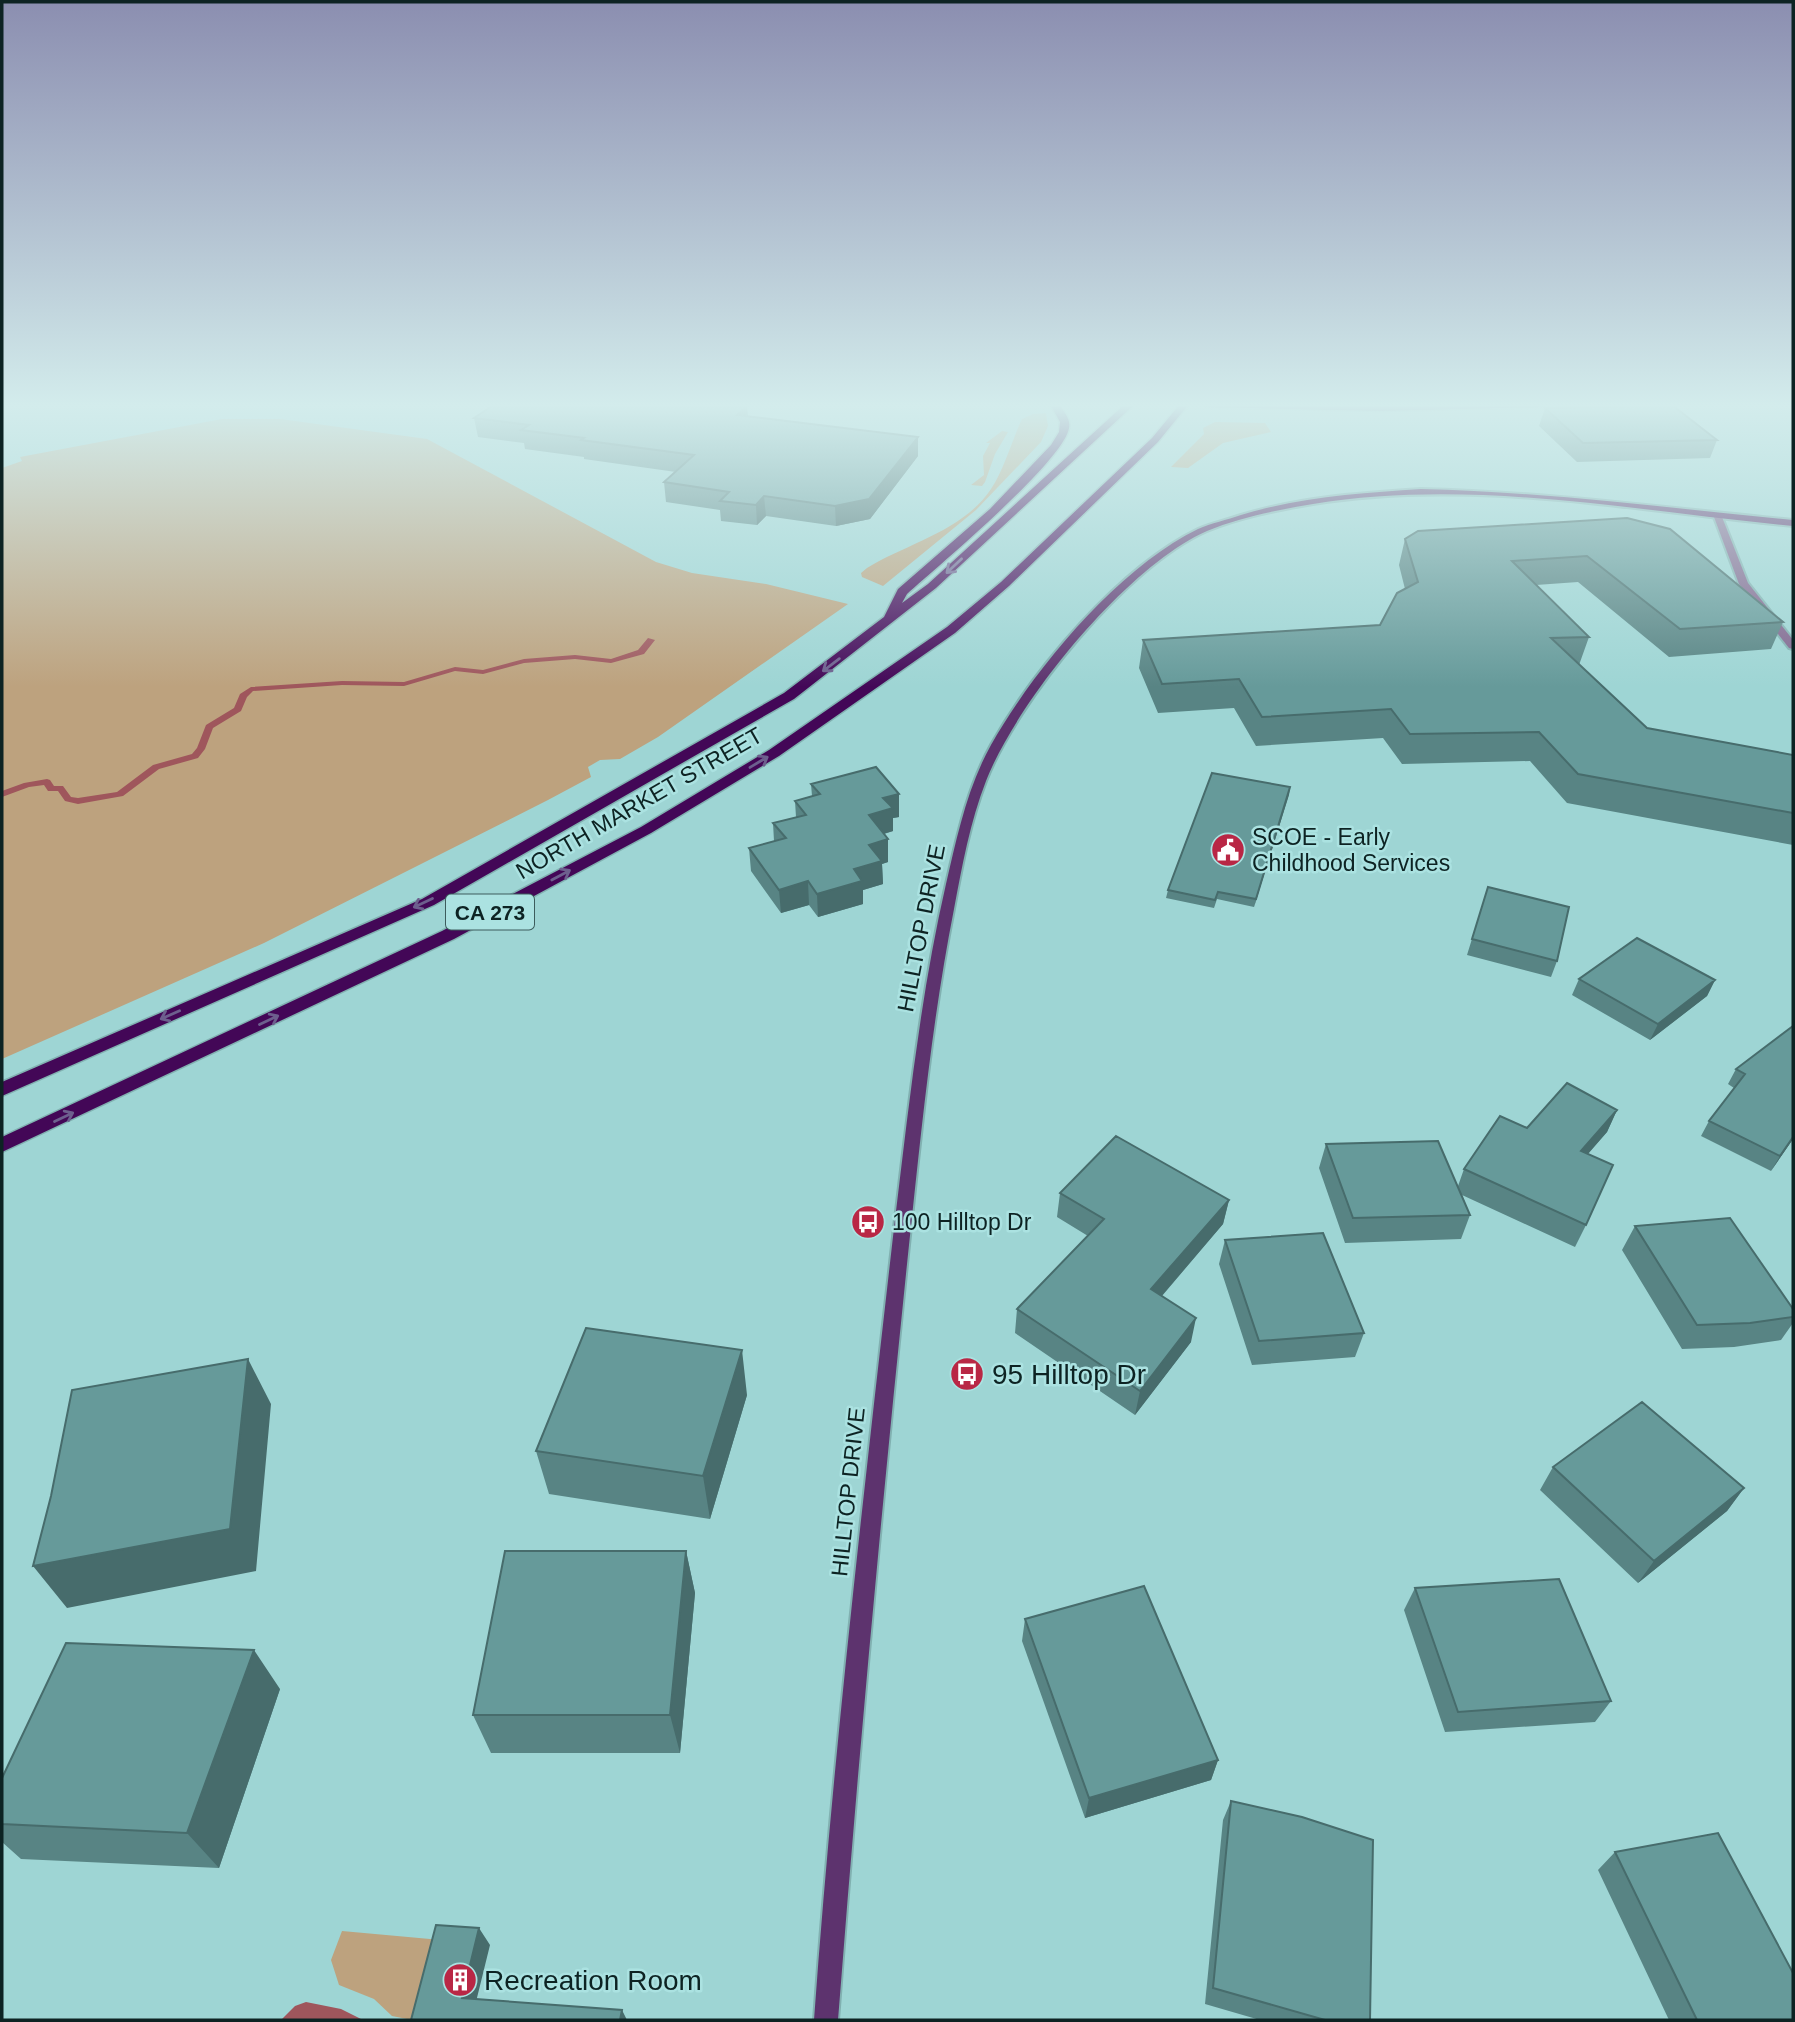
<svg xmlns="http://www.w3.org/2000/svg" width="1795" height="2022" viewBox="0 0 1795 2022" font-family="Arial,sans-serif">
  <rect width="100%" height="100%" fill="#9ed5d4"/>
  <path fill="#bda27e" d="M1046,413L1048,426L1041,442L976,510L883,586L862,577L861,573L867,568C908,543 963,531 991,489C1004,470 1012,440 1022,419L1033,414Z
    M222,419H280L427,439L656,562L692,573L766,584L848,604L658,737L620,759L600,760L588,767L591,777L548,800L264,943L2,1059V468L22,461L20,457Z
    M1215,422L1265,423L1271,432L1223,443L1188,468L1171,467L1204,434L1203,428Z
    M1002,431L1008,432L995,454L985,482L982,486L971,485L984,475L983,456L990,443H986Z
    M342,1931L441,1940L412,2020L392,2016L374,1999L339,1985L331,1960Z"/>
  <path fill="#9f565c" d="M306,2002L341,2009L363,2020H281L295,2006Z"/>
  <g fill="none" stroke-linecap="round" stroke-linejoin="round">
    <path fill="#9f565c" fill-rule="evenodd" d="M648,638L655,640L644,654L611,663L575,659L524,663L483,674L455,671L404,686L342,685L253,691L247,697L241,711L213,728L205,749L198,758L159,769L123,796L78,804L65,801L58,791H48L44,785L29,787L2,797V791L24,783L47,779L50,780L54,786H63L71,797L78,798L117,792L153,765L192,754L197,748L206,725L234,708L240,694L251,687L342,681L404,682L455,667L483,670L524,659L575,655L611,659L638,650Z"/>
    <g stroke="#81b1b1" stroke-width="4">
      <path id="minor" d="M1718,514L1722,517L1748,583L1793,640V649L1789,648L1739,584L1714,517Z"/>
    </g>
    <g stroke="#81b1b1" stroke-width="4">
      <path id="secondary" d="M1421,489C1546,492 1669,508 1793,520V526C1635,511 1472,478 1313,504C1278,510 1240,517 1207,531C1127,566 1017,701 986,781C970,822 962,866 954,909C932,1020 921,1133 909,1245C882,1503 858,1761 838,2020H814C833,1756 864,1491 894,1228C908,1113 920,997 946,884C957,837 967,788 991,745C1034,669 1118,568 1198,529C1211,523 1227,520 1241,515C1300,497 1360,493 1421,489Z"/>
    </g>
    <g stroke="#81b1b1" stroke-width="3">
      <path id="primary" d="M1050,404H1059C1064,412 1071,419 1069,428C1064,461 937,567 907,594L902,603L928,584L1125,404H1135L936,588L794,699L434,905L2,1096V1082L422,899L784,693L884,617L898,589L990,509L1051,445L1059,432L1060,422Z
        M1180,404H1189L1158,442L1009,586L955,633L779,756L651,833L454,939L2,1152V1137L442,931L641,827L769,750L947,627L1001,582L1152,438Z
        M1203,404H1544L1540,407L1381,411L1207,407Z"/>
    </g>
    <use href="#minor" fill="#80648d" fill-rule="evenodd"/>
    <use href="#secondary" fill="#5d336e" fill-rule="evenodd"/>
    <use href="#primary" fill="#430757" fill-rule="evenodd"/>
  </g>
  <path fill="#588484" d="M747,406L748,417L918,456L870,519L836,526L766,516L757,525L721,521L720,510L666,502L664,482L676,472L584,459V457L525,449L524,443L478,437L474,418Z
    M1545,408L1717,440L1710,458L1577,462L1539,426Z
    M1627,518L1783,622L1771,649L1669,657L1578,582L1536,585L1589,637L1579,665L1647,728L1793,755V845L1567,803L1530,761L1402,764L1383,738L1256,746L1234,708L1158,713L1139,668L1143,640L1380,625L1405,589L1399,565L1405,539Z
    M811,784L899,794V817L893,818V831L884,834L888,862L882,864L883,884L863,890V904L818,917L809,905L781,913L751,871L749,848L774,841L773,823L796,817L795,801L812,796Z
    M1290,787L1254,907L1217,899L1214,908L1166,898L1168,890Z
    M1488,887L1557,961L1551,977L1467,955Z
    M1579,979L1715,980L1707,996L1650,1040L1572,995Z
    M1793,1026V1139L1771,1171L1701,1136L1709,1121L1734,1088L1728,1084L1736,1069Z
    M1617,1110L1607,1132L1588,1154L1586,1225L1575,1247L1462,1195L1470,1215L1461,1239L1345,1243L1319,1168L1326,1144L1458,1186L1464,1169L1527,1128Z
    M1060,1193L1229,1200L1223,1224L1162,1296L1191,1342L1135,1415L1015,1333L1017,1309L1088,1236L1057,1217Z
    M1635,1226L1793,1309V1323L1781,1340L1734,1347L1682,1349L1622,1250Z
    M1225,1240L1364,1333L1355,1357L1252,1365L1219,1264Z
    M747,1395L710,1519L549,1494L536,1451Z
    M1553,1467L1744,1488L1727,1511L1638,1583L1540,1490Z
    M686,1551L695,1593L680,1753H491L473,1715Z
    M1415,1588L1611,1701L1595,1722L1445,1732L1404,1610Z
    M1025,1619L1218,1760L1211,1780L1085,1818L1022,1641Z
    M280,1689L219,1868L21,1859L2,1842V1778Z
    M1231,1801L1370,2020H1260L1205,2004L1223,1820Z
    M1615,1852L1793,2020H1669L1598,1870Z"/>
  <path fill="#476c6c" d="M747,406L748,424L737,415Z
    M918,437V456L870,519L836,526L835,506Z
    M764,496L766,516L757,525L756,505Z
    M1290,787L1289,795L1254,907L1256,899Z
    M899,794V817L893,818V831L869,838V815L883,798Z
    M888,839V862L882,864L883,884L863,890V904L818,917L817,894L854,869L869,845Z
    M808,881L809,905L781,913L779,890Z
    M1715,980L1707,996L1650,1040L1658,1024Z
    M1617,1110L1607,1132L1571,1173L1581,1151Z
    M1793,1137V1139L1771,1171L1780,1156Z
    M1229,1200L1223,1224L1147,1313L1151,1289Z
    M1196,1318L1191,1342L1135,1415L1140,1391Z
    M742,1350L747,1395L710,1519L703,1476Z
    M248,1359L271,1404L256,1571L67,1608L33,1566Z
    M1744,1488L1727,1511L1638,1583L1654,1561Z
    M686,1551L695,1593L680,1753L670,1715Z
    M254,1650L280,1689L219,1868L187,1833Z
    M1218,1760L1211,1780L1085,1818L1089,1798Z
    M479,1928L490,1945L473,2014L462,1998Z
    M622,2010L627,2020H620Z"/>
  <path fill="#669a9a" stroke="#476c6c" stroke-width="2" d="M495,404H734L747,406L737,415L918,437L869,499L835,506L764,496L756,505L720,501L729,492L664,482L694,455L581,440L584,438L521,430L529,425L474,418Z
    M1672,405L1717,440L1583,443L1545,408Z
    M1627,518L1670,529L1783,622L1680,629L1587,556L1512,561L1589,637L1551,638L1647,728L1793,755V813L1578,774L1539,732L1410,734L1391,709L1262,717L1239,679L1162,684L1143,640L1380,625L1397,593L1418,582L1405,539L1418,531Z
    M876,767L899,794L883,798L893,808L869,815L888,839L869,845L882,861L854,869L862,881L817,894L808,881L779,890L749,848L786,838L773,823L806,815L795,801L820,794L811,784Z
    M1212,773L1290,787L1256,899L1218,892L1215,900L1168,890Z
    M1488,887L1569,907L1557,961L1472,939Z
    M1637,938L1715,980L1658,1024L1579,979Z
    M1793,1026V1137L1780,1156L1709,1121L1745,1074L1736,1069Z
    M1567,1083L1617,1110L1581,1151L1613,1165L1586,1225L1464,1169L1500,1116L1527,1128Z
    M1116,1136L1229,1200L1151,1289L1196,1318L1140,1391L1017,1309L1104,1219L1060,1193Z
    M1438,1141L1470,1215L1353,1218L1326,1144Z
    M1730,1218L1793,1309V1317L1750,1323L1697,1325L1635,1226Z
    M1323,1233L1364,1333L1259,1341L1225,1240Z
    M586,1328L742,1350L703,1476L536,1451Z
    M248,1359L230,1529L33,1566L51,1496L72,1390Z
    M1642,1402L1744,1488L1654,1561L1553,1467Z
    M505,1551H686L670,1715H473Z
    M1559,1579L1611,1701L1458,1712L1415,1588Z
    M1144,1586L1218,1760L1089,1798L1025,1619Z
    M66,1643L254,1650L187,1833L2,1824V1778Z
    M1231,1801L1302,1817L1373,1840L1370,2020H1325L1213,1988Z
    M1718,1833L1793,1973V2020H1697L1615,1852Z
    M436,1925L479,1928L462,1998L622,2010L620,2020H411Z"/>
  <defs><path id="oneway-shaft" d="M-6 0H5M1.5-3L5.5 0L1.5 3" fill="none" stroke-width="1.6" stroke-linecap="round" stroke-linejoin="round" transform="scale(1.75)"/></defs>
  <g stroke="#6d5f8e">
    <use href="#oneway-shaft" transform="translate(954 566) rotate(137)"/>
    <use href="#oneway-shaft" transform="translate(831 665) rotate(143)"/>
    <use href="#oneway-shaft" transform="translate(759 762) rotate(-31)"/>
    <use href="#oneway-shaft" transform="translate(561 875) rotate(-28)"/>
    <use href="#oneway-shaft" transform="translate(423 903) rotate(155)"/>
    <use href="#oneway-shaft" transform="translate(170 1015) rotate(156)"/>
    <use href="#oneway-shaft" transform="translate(269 1020) rotate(-25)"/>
    <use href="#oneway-shaft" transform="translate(64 1117) rotate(-25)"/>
  </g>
  <linearGradient id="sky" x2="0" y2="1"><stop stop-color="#8b8eb0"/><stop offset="0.59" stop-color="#d3ecec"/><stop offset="1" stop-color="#d3ecec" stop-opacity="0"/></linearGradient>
  <rect width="1795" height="687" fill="url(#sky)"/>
  <defs>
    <g id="civic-disc" transform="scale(1.75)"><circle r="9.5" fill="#b92745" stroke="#abe2e1"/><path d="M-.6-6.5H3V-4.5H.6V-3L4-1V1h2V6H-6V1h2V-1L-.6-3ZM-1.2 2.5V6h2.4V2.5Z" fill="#fff"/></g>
    <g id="bus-disc" transform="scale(1.75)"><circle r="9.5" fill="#b92745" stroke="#abe2e1"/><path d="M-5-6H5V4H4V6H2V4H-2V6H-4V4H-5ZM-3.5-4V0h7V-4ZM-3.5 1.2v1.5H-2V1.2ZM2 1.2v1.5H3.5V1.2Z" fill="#fff"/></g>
    <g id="building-disc" transform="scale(1.75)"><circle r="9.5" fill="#b92745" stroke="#abe2e1"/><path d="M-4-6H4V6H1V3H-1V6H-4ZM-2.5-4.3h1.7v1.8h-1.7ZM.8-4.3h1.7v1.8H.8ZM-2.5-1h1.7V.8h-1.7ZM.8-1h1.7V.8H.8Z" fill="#fff"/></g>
  </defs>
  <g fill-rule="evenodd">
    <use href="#civic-disc" x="1228" y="850"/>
    <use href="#bus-disc" x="868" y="1222"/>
    <use href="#bus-disc" x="967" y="1374"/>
    <use href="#building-disc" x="460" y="1980"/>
  </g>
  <g text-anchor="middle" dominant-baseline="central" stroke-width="5" stroke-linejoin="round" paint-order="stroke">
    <rect fill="#abe2e1" stroke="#3c5c5c" stroke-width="2" x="446" y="894.5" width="88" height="35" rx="5"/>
    <g font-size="21" font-weight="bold" fill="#0d2323">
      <text x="490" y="912">CA 273</text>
    </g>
    <g font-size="23" fill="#0d2323" stroke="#abe2e1">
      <text transform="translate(639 803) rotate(-30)">NORTH MARKET STREET</text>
      <text transform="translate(921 928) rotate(-79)">HILLTOP DRIVE</text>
      <text transform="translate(848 1492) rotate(-84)">HILLTOP DRIVE</text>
    </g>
    <g font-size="23" fill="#0d2323" stroke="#abe2e1" text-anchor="start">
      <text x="1252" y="837">SCOE - Early<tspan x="1252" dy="26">Childhood Services</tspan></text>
      <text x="892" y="1222">100 Hilltop Dr</text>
    </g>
    <g font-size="28" fill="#0d2323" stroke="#abe2e1" text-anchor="start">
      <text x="992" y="1374">95 Hilltop Dr</text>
      <text x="484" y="1980">Recreation Room</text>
    </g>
  </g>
  <rect width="1795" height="2022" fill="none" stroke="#0d2323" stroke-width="7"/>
</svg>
